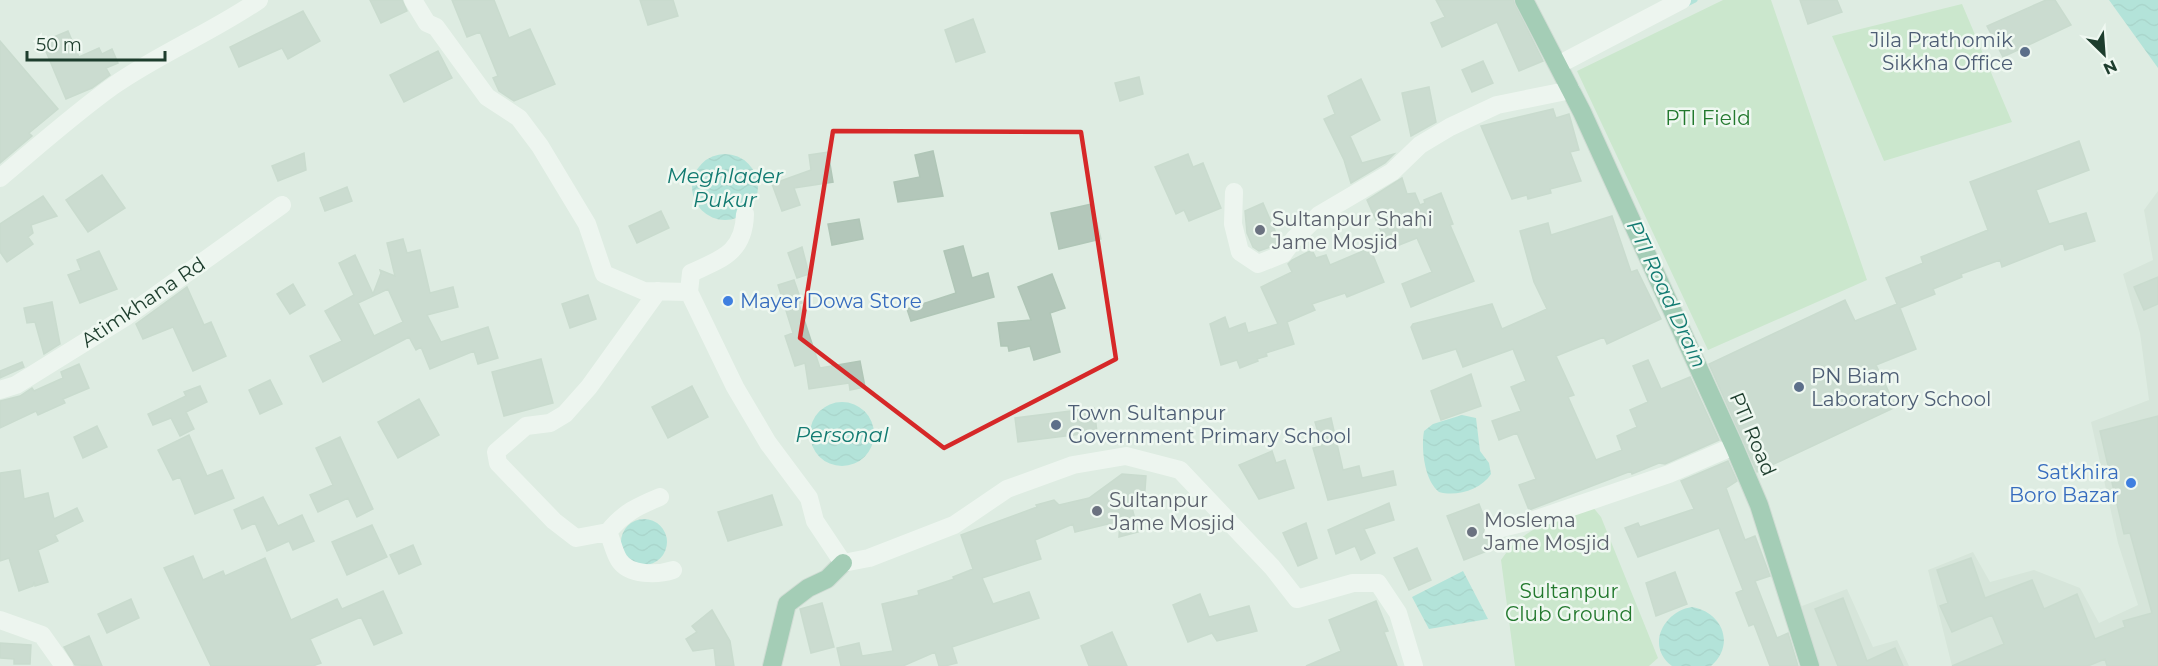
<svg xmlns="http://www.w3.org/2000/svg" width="2158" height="666" viewBox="0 0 2158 666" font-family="Montserrat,sans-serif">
  <defs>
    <pattern id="water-waves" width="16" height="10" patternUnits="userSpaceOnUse" patternTransform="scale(1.5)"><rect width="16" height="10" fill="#7ed8cf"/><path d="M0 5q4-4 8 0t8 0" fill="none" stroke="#6cbab2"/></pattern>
  </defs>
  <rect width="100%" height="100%" fill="#deece2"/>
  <path fill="#ccdcd0" d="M2158,191V666H1952L1928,570L1973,552L1990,582L2034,570L2080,588L2099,623L2138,605L2118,543L2091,422L2149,400L2140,333L2123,274L2153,260L2144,210Z
    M1847,589L1873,647L1897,640L1909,666H1814L1802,606Z"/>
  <path fill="#b4e0b4" d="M1723,0H1771L1867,280L1708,350L1577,71Z
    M1962,4L2012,122L1884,161L1832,36Z
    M1592,506L1601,517L1658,658L1649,666H1515L1501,560C1524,526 1555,520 1592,506Z"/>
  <path fill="url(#water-waves)" d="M2109,0H2158V68Z
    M692 187a33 33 0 1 1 66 0a33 33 0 1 1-66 0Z
    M810 434a32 32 0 1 1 64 0a32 32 0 1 1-64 0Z
    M1462,415L1476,418L1480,451L1489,463L1491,474C1481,490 1456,497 1439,492C1424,480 1421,448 1424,431L1433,424Z
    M621 542a23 23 0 1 1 46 0a23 23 0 1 1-46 0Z
    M1463,571L1488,619L1429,629L1412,597Z
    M1692,607C1722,612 1736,644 1711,666H1672C1645,646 1664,611 1692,607Z"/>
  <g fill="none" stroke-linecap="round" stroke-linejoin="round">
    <path stroke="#7ed8cf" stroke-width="5" d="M1685,5L1695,0"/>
  </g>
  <path fill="#b3c7ba" stroke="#b0c6b7" stroke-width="1.5" fill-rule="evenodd" d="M370,0H402L407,11L381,23Z
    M452,0H494L509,38L530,29L555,84L514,101L499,91L493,78L498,76L480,32L467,37Z
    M640,0H673L678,16L648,25Z
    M1436,0H1513L1543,61L1519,71L1497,22L1442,47L1431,23L1445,17Z
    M1800,0H1837L1842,12L1808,24Z
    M2046,0H2055L2071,25L2003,57L1987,26Z
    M303,11L320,41L288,59L282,48L239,67L230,47Z
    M973,19L985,52L956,62L945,30Z
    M68,31L79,57L99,48L102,54L112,49L118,63L106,68L110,75L92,88L66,99L42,42Z
    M0,41L58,109L29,133L32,136L0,163Z
    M438,51L452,78L404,102L390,75Z
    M1483,61L1493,83L1472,92L1462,70Z
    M1139,77L1143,94L1120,101L1115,83Z
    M1361,79L1380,120L1350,136L1362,163L1394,154L1385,163L1351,183L1344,160L1324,119L1335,114L1328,96Z
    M1429,87L1436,122L1411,136L1402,93Z
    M1553,109L1556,118L1569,114L1579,150L1570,152L1581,181L1550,189L1551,193L1528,199L1527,195L1512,199L1481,126Z
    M2079,141L2089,170L2036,190L2049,224L2086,213L2095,241L2065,250L2063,243L2002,267L2000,260L1961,274L1962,277L1933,289L1935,294L1900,308L1916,349L1876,365L1896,407L1757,472L1709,364L1845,300L1855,321L1897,304L1886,278L1923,263L1921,257L1988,230L1970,182Z
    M933,151L943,196L898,202L894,182L920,177L915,155Z
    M828,152L833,182L794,188L800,205L782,211L772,184L811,170L809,155Z
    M304,153L306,170L278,181L272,166Z
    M1188,154L1193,167L1203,163L1221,208L1189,221L1184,210L1176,214L1155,167Z
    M102,175L125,208L88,232L66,200Z
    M1402,178L1407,194L1415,193L1420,205L1425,203L1424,200L1441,193L1453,224L1450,225L1474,281L1411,307L1402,284L1432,272L1417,238L1389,249L1367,200Z
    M347,187L352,201L325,211L320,198Z
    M43,196L57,216L31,225L33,233L28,237L33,244L7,262L0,252V224Z
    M1263,203L1279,240L1276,245L1259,251L1253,247L1247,233L1245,211Z
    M1092,204L1101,239L1059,249L1051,213Z
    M661,211L669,228L637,243L629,226Z
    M1612,216L1631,272L1637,270L1661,319L1607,344L1604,337L1556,356L1574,395L1568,397L1596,460L1622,450L1617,436L1637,427L1630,410L1648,402L1633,366L1648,360L1661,389L1690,377L1719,440L1665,464L1659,463L1632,474L1631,471L1529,510L1519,485L1536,479L1517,433L1499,440L1492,421L1521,411L1511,387L1526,381L1513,349L1463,367L1456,349L1423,359L1411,327L1413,324L1492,304L1502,329L1547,309L1534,282L1520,231L1548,223L1551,235Z
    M859,219L863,239L832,245L828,224Z
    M403,239L407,253L420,250L430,293L453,287L458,307L427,315L441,342L488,327L498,358L478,364L474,351L430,369L421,347L416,350L409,337L323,382L310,356L342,341L325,311L354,295L339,263L355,255L373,294L381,273L380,270L395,276L387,243ZM388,289L403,322L374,336L358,303Z
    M963,246L972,278L988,273L994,297L911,321L907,309L956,293L944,251Z
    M802,247L809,274L797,278L788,253Z
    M1370,248L1384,282L1347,297L1345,293L1312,304L1315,310L1287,322L1294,344L1266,353L1267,356L1257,359L1258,361L1240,368L1237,360L1221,365L1210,324L1225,317L1229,329L1245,323L1248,333L1278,324L1261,287L1292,272L1288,264L1292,260L1312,250L1316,258L1326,255L1330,265Z
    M99,251L117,289L80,303L68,275L81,270L77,260Z
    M1052,274L1065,308L1050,313L1060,352L1034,360L1030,346L1009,351L1008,346H1001L998,323L1031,320L1018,287Z
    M2158,277V304L2144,310L2134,287Z
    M794,280L802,303L799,304L820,368L860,361L865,387L850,390L849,383L809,389L805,363L795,366L785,336L793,333L778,285Z
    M293,284L305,305L290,314L277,294Z
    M187,287L204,325L211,322L226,356L193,371L173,327L143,339L136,324Z
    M588,295L596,319L570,328L562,304Z
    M52,302L60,344L44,354L35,322L27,323L24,308Z
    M541,359L553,403L504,416L492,372Z
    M22,362L24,367L0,378V371Z
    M79,364L89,388L63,399L65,403L38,415L36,411L0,428V401L20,396L32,388L34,391L63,378L61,372Z
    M1471,374L1481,406L1441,420L1431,391Z
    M270,380L282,404L260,414L249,390Z
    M200,386L207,402L186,412L194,429L180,436L171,418L153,425L148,414L186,396L184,392Z
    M692,386L708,417L668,438L652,407Z
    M419,399L439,435L398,458L378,422Z
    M1094,408L1097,432L1018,442L1015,418Z
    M2158,416V666H2107L2105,659L2088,666H1952L2004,644L1992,615L1952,632L1940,606L1948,603L1937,570L1971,558L1985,598L2032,580L2044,609L2077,594L2095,639L2125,627L2123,621L2152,613L2130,533L2124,534L2100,431Z
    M1331,418L1343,470L1359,466L1362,478L1393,471L1396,485L1328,500L1313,448L1322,446L1315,422Z
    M97,426L107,447L83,458L74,437Z
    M189,435L207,476L222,470L234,498L195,514L180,477L173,480L158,450Z
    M340,437L373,509L357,517L348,498L318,512L310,495L333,485L316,448Z
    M1272,451L1276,463L1285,460L1294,488L1259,499L1239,465Z
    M1728,461L1737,481L1726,488L1745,540L1755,536L1770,576L1755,581L1777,638L1788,633L1798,666H1770L1754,624L1749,626L1736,593L1743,590L1719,528L1638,557L1625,528L1638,523L1640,527L1694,509L1681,481Z
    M20,470L24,499L48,493L54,519L77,508L83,521L55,535L58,541L38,550L48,582L35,586L34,582L33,586L19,591L9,558L0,561V473Z
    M1122,474L1146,476L1144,504L1131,503L1138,532L1119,537L1120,521L1075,532L1073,524L1035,540L1041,559L982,578L993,604L1029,592L1039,618L952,647L957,663L945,666H939L935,652L903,666H841L837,648L859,643L862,656L893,651L882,604L919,595L918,591L954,579L953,577L973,569L961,535L1037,507L1036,505L1054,500L1059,505L1089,498Z
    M772,495L782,525L728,541L718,512Z
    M263,497L278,526L302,515L314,541L293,550L289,541L267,551L255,523L242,529L234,510Z
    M1389,503L1394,520L1364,529L1375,553L1361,560L1355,546L1336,554L1328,530Z
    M1479,504L1486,522L1483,533L1486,538L1494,541L1497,547L1464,560L1447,516Z
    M1306,523L1317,558L1298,566L1283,533Z
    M372,525L387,557L347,575L332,542Z
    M413,545L421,564L399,574L390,555Z
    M1417,548L1431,580L1409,590L1394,558Z
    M193,556L203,580L223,571L225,576L265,558L291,620L337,599L342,609L383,591L402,633L374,645L361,617L310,639L321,663L313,666H211L164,568Z
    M1675,572L1687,604L1656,616L1646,583Z
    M1200,594L1209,617L1249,606L1257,631L1217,641L1212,633L1188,642L1173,605Z
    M1843,598L1867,661L1895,648L1903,666H1838L1815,609Z
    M131,599L139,618L107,633L98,614Z
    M1376,601L1388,631L1384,632L1397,666H1306L1341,651L1329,620Z
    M822,603L834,647L811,653L800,609Z
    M712,610L730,641L734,666H716L714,648L693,651L686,639L697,632L692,626Z
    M1112,632L1127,666H1089L1081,646Z
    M89,636L102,666L75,665L64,647Z
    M0,643L31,645L30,664H14V659L0,658Z"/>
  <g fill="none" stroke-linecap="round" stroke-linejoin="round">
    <g stroke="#c0c9c4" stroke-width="20">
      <path id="major" d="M1524,0L1582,112L1734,446L1759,505L1810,666
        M772,666L787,604L808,588L827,579L843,563"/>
    </g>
    <path stroke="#fff" stroke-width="18" d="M413,0L427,23L436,27L487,97L519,118L540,146L587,224L604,274L644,291L689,292L735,387L768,443L809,498L815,521L843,563L869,558L954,525L1007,489L1073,465L1126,456L1180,470L1272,567L1297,599L1353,583H1378L1398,613L1414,666
      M1558,65L1682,0
      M0,178C37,147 74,114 113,86C160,53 213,32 259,0
      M1234,192L1233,224L1240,252L1258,264L1283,254L1295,238L1319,215L1392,172L1420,145L1450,127L1497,105L1571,90
      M658,291L589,387L565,414L550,423L526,426L496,452L498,463L554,521L576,538L608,532C623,513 638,506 660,497
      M689,292L691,273C721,259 744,253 745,214
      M0,390L16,385L127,316L282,205
      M1494,530L1534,520L1669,474L1734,446
      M608,532C612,541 614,552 619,560C629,576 658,575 673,570
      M0,620L42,635L64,666"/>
    <use href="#major" stroke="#5da781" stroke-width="18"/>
  </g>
  <path d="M0 0H2158V666H0ZM833,131L1081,132L1116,359L944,448L800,338Z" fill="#deece2" fill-opacity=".55" fill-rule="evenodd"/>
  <path fill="none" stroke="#d62828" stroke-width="4.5" stroke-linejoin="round" d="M833,131L1081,132L1116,359L944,448L800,338Z"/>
  <g fill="#5c6f8a" stroke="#eff8f1" stroke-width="2">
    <circle cx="2025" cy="52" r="6"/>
    <circle cx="1799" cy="387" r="6"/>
    <circle cx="1056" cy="425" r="6"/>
  </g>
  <g fill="#6b7280" stroke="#eff8f1" stroke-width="2">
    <circle cx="1260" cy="230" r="6"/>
    <circle cx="1097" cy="511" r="6"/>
    <circle cx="1472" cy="532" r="6"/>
  </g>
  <g fill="#3f7fe0" stroke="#eff8f1" stroke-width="2">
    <circle cx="728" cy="301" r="6"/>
    <circle cx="2131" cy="483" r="6"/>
  </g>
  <g text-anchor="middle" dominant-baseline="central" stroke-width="5" stroke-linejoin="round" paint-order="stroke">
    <g font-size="20" fill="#4e5e75" stroke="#eff8f1" text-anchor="start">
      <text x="2013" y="40" text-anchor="end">Jila Prathomik<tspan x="2013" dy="23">Sikkha Office</tspan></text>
      <text x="1811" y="376">PN Biam<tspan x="1811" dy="23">Laboratory School</tspan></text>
      <text x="1068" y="413">Town Sultanpur<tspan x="1068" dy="23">Government Primary School</tspan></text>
    </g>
    <g font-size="20" fill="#23792e" stroke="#eff8f1">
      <text x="1708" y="118">PTI Field</text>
      <text x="1569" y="591">Sultanpur<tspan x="1569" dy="23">Club Ground</tspan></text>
    </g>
    <g font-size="20" fill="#5b616d" stroke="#eff8f1" text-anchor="start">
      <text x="1272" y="219">Sultanpur Shahi<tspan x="1272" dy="23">Jame Mosjid</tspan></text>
      <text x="1109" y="500">Sultanpur<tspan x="1109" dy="23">Jame Mosjid</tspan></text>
      <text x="1484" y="520">Moslema<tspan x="1484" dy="23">Jame Mosjid</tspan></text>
    </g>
    <g font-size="20" fill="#366cbe" stroke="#eff8f1" text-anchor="start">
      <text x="740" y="301">Mayer Dowa Store</text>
      <text x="2119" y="472" text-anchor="end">Satkhira<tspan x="2119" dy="23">Boro Bazar</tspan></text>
    </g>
    <g font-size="20" fill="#1d3d2d" stroke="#eff8f1">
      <text transform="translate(143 302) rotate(-34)">Atimkhana Rd</text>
      <text transform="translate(1753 434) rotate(67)">PTI Road</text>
    </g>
    <g font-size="21" font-style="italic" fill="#117a71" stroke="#eff8f1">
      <text x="725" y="175">Meghlader<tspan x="725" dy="24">Pukur</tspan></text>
      <text transform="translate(1667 294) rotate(65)">PTI Road Drain</text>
      <text x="842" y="434">Personal</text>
    </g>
  </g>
  <g transform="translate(2104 54) rotate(155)" stroke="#eff8f1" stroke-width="4.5" paint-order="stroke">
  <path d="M0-4.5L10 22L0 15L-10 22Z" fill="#1d3d2d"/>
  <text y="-9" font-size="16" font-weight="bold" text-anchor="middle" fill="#1d3d2d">N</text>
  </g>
  <path d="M27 51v9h138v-9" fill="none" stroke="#1d3d2d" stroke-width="3"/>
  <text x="36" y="51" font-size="18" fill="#1d3d2d" stroke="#eff8f1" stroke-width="4.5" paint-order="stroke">50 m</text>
</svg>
